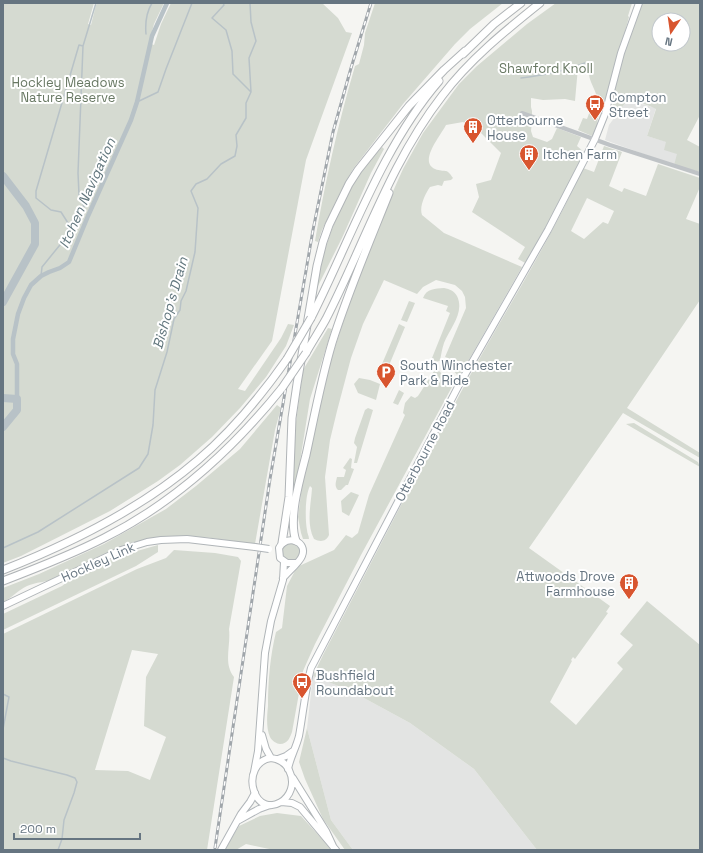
<svg xmlns="http://www.w3.org/2000/svg" width="703" height="853" viewBox="0 0 703 853" font-family="'Space Grotesk',sans-serif">
  <rect width="100%" height="100%" fill="#f5f5f2"/>
  <path fill="#e3e4e3" d="M626,102H634L656,108L647,136L667,142L678,154L674,165L605,140L609,125Z
    M313,676L351,691L410,723L474,769L537,850H353L331,820L307,728Z"/>
  <path fill="#d5dad1" fill-rule="evenodd" d="M3,3H94L88,24L91,25L96,5L98,3H164L154,24L149,43L154,45L161,24L171,3H322L338,18L346,32L352,33L306,160L272,341L238,389L245,391L281,338L288,324L294,325L286,346L266,377L240,408L212,437L180,465L158,481L110,511L21,556L3,563Z
    M375,3H503L470,29L455,44L403,104L353,169L344,185L322,230L318,242L315,241C325,182 338,124 355,66L359,64L364,45L365,33Z
    M556,3H632L628,16L629,17L621,47L641,3H700V118L699,117L687,140L700,147V172L674,165L677,154L664,150L666,142L647,136L656,109C647,104 636,102 626,102L614,118L615,113L613,108L612,98L607,96C605,101 602,106 600,111C596,120 599,129 592,136L578,130L583,118L587,119L596,94C593,85 588,79 589,70L578,67L575,101L565,99L543,100L531,98V107L532,111V121L531,131L533,137L547,142L552,139L557,128L581,137L577,146L585,153L527,264L518,259L525,247L472,212L479,197L476,184L491,180L501,153L481,133L463,122L446,125C441,135 418,162 435,169C445,173 446,167 453,178L451,180L444,181L442,186L438,185L430,187C425,194 419,207 422,215L444,233L522,267L459,377L451,368L448,358L445,357L466,308L465,297L462,291L455,285L436,280L423,287L417,294L384,280L363,324L351,358L337,411L330,440L325,477L329,535C326,542 320,542 314,539C306,523 311,505 312,488L310,486C305,495 305,520 307,530C307,533 309,536 309,539H303L301,533L298,517L302,486L327,372L351,298L390,198L403,169L423,133L459,84L477,66L527,24ZM659,20H683V44H659Z
    M604,146L622,152L609,186L622,192L624,188L646,196L658,164L700,178V187L686,219L700,224V300L627,408L700,453V458L623,413L529,548L610,606L606,612L608,613L575,659L573,657L571,660L572,661L550,702L576,725L623,669L617,663L633,645L620,634L647,601L700,645V850H537L474,769L410,723L351,691L313,676L323,655C369,567 414,479 461,392C501,317 548,246 583,168L594,172ZM587,198L614,211L608,224L603,222L584,239L571,231Z
    M382,147L384,149L371,173L342,238L315,292C323,248 339,201 366,165C371,159 377,153 382,147Z
    M444,288C450,289 454,291 457,296C465,313 450,328 444,343C442,349 441,355 440,361L430,363L450,313L446,311L448,306L423,298C427,288 435,289 444,288Z
    M409,301L415,303L407,322L401,320Z
    M399,324L405,327L385,375L379,371Z
    M328,328L332,329L310,399L296,486H292L296,422L303,370Z
    M436,368C442,375 449,377 453,385L361,555L315,644L303,671L292,732C290,737 288,744 280,744C277,744 272,741 270,737C266,728 267,716 268,706C268,681 270,657 276,632L282,628L287,586L297,567L334,550L346,535L352,538L358,533L369,495L405,415L403,413L405,403L411,396L415,398L418,396Z
    M359,378L370,380L380,384L376,400L358,393L354,384Z
    M399,390L404,393L398,405L393,403Z
    M277,405L281,408L275,430L255,544C229,541 202,535 176,536C132,537 93,559 55,579C46,582 36,582 27,586C18,590 12,598 3,602V588L39,574L104,544L166,509L196,486L240,449Z
    M368,408L373,410L357,463H354L357,447L354,443L355,438L365,410Z
    M634,423L698,462L700,467L626,424Z
    M350,458L352,459L351,468L354,469L348,485H346L341,490H338C334,486 336,482 337,477H344L346,470L343,468Z
    M351,492L359,495L349,516L342,512L341,501Z
    M282 552a9 9 0 1 1 18 0a9 9 0 1 1-18 0Z
    M158,545V552L136,566L3,630V614L62,586L71,579L116,557Z
    M174,550L215,553L238,557L241,561L229,629C231,646 223,663 234,677L207,850H3V634L137,569L166,558ZM132,650L158,654L146,677L144,726L166,737L150,780L128,771L95,770Z
    M307,728L331,820L353,850H345L323,819L305,779L299,762Z
    M277,813L301,816L332,850H274L246,844L236,850H224L239,826L260,816Z"/>
  <g fill="none" stroke-linecap="round" stroke-linejoin="round">
    <path stroke="#b8c2c7" stroke-width="1.5" d="M250,3L251,22L256,41L249,58L251,92
      M146,34C145,23 146,13 152,3
      M521,78C544,75 563,72 585,63
      M137,102L158,92L166,69L192,3
      M84,207L79,195L78,173L83,46L96,3
      M41,276L42,267L68,235V223L61,212L51,210L36,198V191L79,45L83,46
      M3,548L38,532L139,468L148,454L153,425L155,390L167,352L174,319L180,310L181,301L186,291L195,252L198,208L191,191L196,184L207,179L221,164L235,156L237,146L236,135L246,118V103L251,92L233,74L232,51L226,30L212,18L224,5L223,3
      M3,694L9,697L3,729
      M3,758L11,761L67,775L75,778L77,782L74,793L64,820L62,839L58,850"/>
    <path stroke="#b8c2c7" stroke-width="4.5" d="M17,399V364L13,354V339L18,314L24,298L31,285L41,276L49,272L60,268L69,262L88,216L131,120L137,102L152,36L167,3"/>
    <path stroke="#b8c2c7" stroke-width="8" d="M3,176L26,206L35,223V244L3,302
      M3,398L17,399V410L3,427"/>
    <g stroke="#b1b6ba" stroke-width="8">
      <path id="secondary" d="M278,759L286,756L293,751
        M288,769C290,758 296,748 299,736C303,714 305,691 311,668L459,385L548,230L595,139L605,114L621,53L639,3
        M239,820L259,809L270,805
        M221,850L241,814L250,802L255,793"/>
    </g>
    <g stroke="#b0b5b8" stroke-width="8">
      <path id="primary" d="M283,578C288,572 300,562 302,556C308,542 287,533 279,548L280,558L287,563H297
        M3,606L121,550L147,542L161,540L187,539L255,547
        M262,735L266,749L271,758
        M271,758C279,759 285,762 289,770C303,798 264,821 254,791C249,776 256,760 271,758Z
        M254,772L258,751L265,653L271,621L283,580L284,562
        M293,778L326,831L333,846
        M281,802L292,803L300,807L336,850"/>
    </g>
    <g stroke="#b0b4b7" stroke-width="9">
      <path id="highway" d="M463,54L494,24L521,3
        M311,318C350,241 382,147 439,81
        M306,353C312,342 320,330 326,319C364,245 390,163 442,96C469,60 505,31 540,3
        M296,541C288,519 300,478 306,455C314,418 321,380 332,343C348,292 369,243 389,193
        M282,543L289,497L292,418L297,384L317,266L323,242L329,225L349,184L358,170L409,106L444,70L465,51
        M3,570C72,543 141,509 198,460C232,431 261,396 287,359
        M3,581C37,568 71,555 104,538C174,503 233,449 282,388"/>
    </g>
    <path stroke="#bfc3c6" stroke-width="4" d="M522,113L610,145L700,174"/>
    <use href="#secondary" stroke="#fff" stroke-width="6"/>
    <use href="#primary" stroke="#fff" stroke-width="6"/>
    <use href="#highway" stroke="#fff" stroke-width="7"/>
    <g stroke="#a0a6ab" stroke-width="3">
      <path id="rail" d="M215,848L270,479L313,230L333,132L351,68L371,3"/>
    </g>
    <use href="#rail" stroke="#fff" stroke-width="1.5" stroke-dasharray="4.5" stroke-linecap="butt"/>
    <g stroke="#b0b5b8" stroke-width="8" stroke-linecap="butt">
      <path id="primary-bridge" d="M255,547L269,549"/>
    </g>
    <g stroke="#b0b4b7" stroke-width="9" stroke-linecap="butt">
      <path id="highway-bridge" d="M287,359L311,318
        M282,388L306,353"/>
    </g>
    <use href="#primary-bridge" stroke="#fff" stroke-width="6"/>
    <use href="#highway-bridge" stroke="#fff" stroke-width="7"/>
  </g>
  <defs>
    <g id="bus-pin" transform="scale(1)"><path d="M0 17L-7.5 6A9.5 9.5 0 1 1 7.5 6Z" fill="#d8552f" stroke="#fff"/><path d="M-5-6H5V4H4V6H2V4H-2V6H-4V4H-5ZM-3.5-4V0h7V-4ZM-3.5 1.2v1.5H-2V1.2ZM2 1.2v1.5H3.5V1.2Z" fill="#fff"/></g>
    <g id="building-pin" transform="scale(1)"><path d="M0 17L-7.5 6A9.5 9.5 0 1 1 7.5 6Z" fill="#d8552f" stroke="#fff"/><path d="M-4-6H4V6H1V3H-1V6H-4ZM-2.5-4.3h1.7v1.8h-1.7ZM.8-4.3h1.7v1.8H.8ZM-2.5-1h1.7V.8h-1.7ZM.8-1h1.7V.8H.8Z" fill="#fff"/></g>
    <g id="parking-pin" transform="scale(1)"><path d="M0 17L-7.5 6A9.5 9.5 0 1 1 7.5 6Z" fill="#d8552f" stroke="#fff"/><path d="M-3.5-5.5H1a3.5 3.5 0 0 1 0 7H-1V5.5H-3.5ZM-1-3.4V-.6H.8a1.4 1.4 0 0 0 0-2.8Z" fill="#fff"/></g>
  </defs>
  <g fill-rule="evenodd">
    <use href="#bus-pin" x="595" y="104"/>
    <use href="#building-pin" x="473" y="127"/>
    <use href="#building-pin" x="529" y="154"/>
    <use href="#parking-pin" x="386" y="372"/>
    <use href="#building-pin" x="629" y="583"/>
    <use href="#bus-pin" x="302" y="682"/>
  </g>
  <g text-anchor="middle" dominant-baseline="central" stroke-width="4" stroke-linejoin="round" paint-order="stroke">
    <g font-size="13" fill="#697964" stroke="#fff">
      <text x="546" y="68">Shawford Knoll</text>
      <text x="68" y="82">Hockley Meadows<tspan x="68" dy="15">Nature Reserve</tspan></text>
    </g>
    <g font-size="13" fill="#667581" stroke="#fff" text-anchor="start">
      <text x="609" y="97">Compton<tspan x="609" dy="15">Street</tspan></text>
      <text x="487" y="120">Otterbourne<tspan x="487" dy="15">House</tspan></text>
      <text x="543" y="154">Itchen Farm</text>
      <text x="400" y="365">South Winchester<tspan x="400" dy="15">Park &amp; Ride</tspan></text>
      <text x="615" y="576" text-anchor="end">Attwoods Drove<tspan x="615" dy="15">Farmhouse</tspan></text>
      <text x="316" y="675">Bushfield<tspan x="316" dy="15">Roundabout</tspan></text>
    </g>
    <g font-size="13" fill="#667581" stroke="#fff">
      <text transform="translate(425 451) rotate(-62)">Otterbourne Road</text>
      <text transform="translate(98 562) rotate(-24)">Hockley Link</text>
    </g>
    <g font-size="14" font-style="italic" fill="#62777e" stroke="#fff">
      <text transform="translate(87 193) rotate(-66)">Itchen Navigation</text>
      <text transform="translate(170 303) rotate(-74)">Bishop's Drain</text>
    </g>
  </g>
  <rect width="703" height="853" fill="none" stroke="#667581" stroke-width="8"/>
  <g transform="translate(671 32) rotate(193)"><circle r="19" fill="#ffffff" stroke="#c2c8cd"/>
  <path d="M0-3L7 15L0 10L-7 15Z" fill="#d8552f"/>
  <text y="-6" font-size="11" font-weight="bold" text-anchor="middle" fill="#667581">N</text>
  </g>
  <path d="M14 833v6h126v-6" fill="none" stroke="#667581" stroke-width="2"/>
  <text x="20" y="833" font-size="12" fill="#667581" stroke="#ffffff" stroke-width="3" paint-order="stroke">200 m</text>
</svg>
